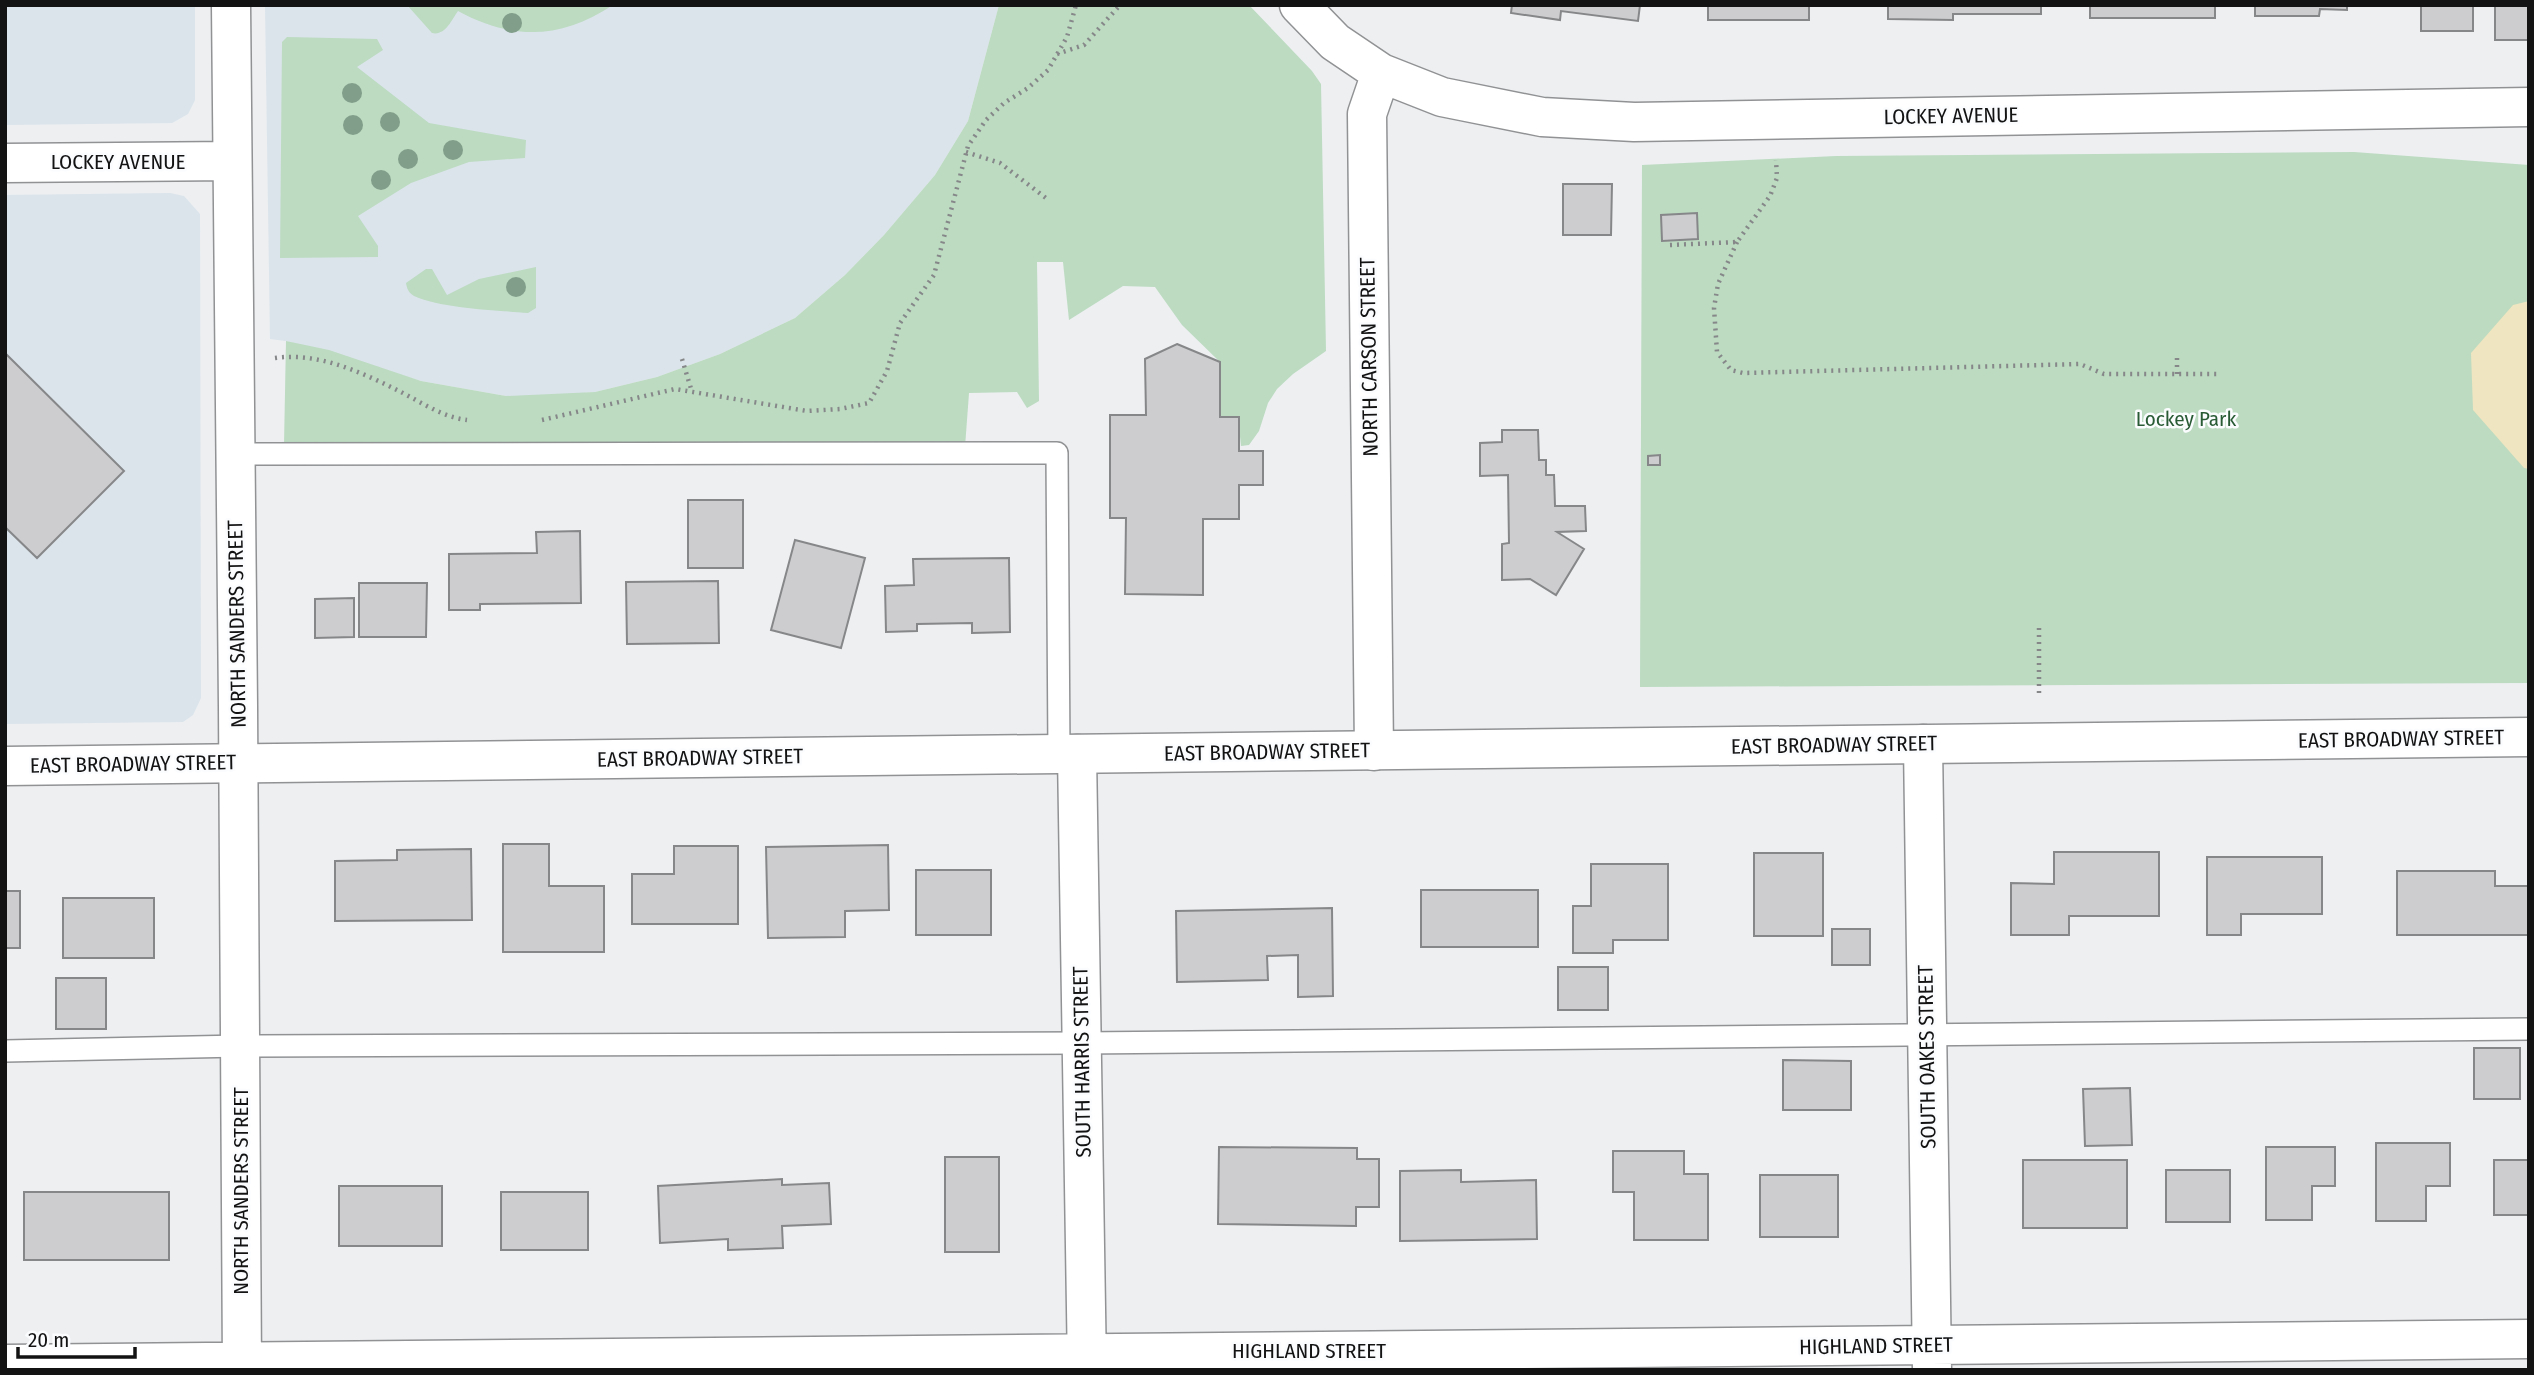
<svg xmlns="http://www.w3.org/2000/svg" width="2534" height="1375" viewBox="0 0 2534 1375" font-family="'Fira Sans Condensed',sans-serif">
  <rect width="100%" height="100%" fill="#edeff1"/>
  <path fill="#dbe4eb" d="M5,5H195V100L188,114L172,123L5,125Z
    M265,5H999L968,121L935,175L884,235L845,275L795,318L720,354L657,377L595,392L546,396H506L421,381L286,341L270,339Z
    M170,193L184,196L200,214L201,698L193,715L183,722L5,724V195Z"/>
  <path fill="#bcdbc1" d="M407,5H613C562,39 513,41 458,11C451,21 445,36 432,33Z
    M999,5H1249L1312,71L1321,84L1326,351L1293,374L1277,389L1268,403L1259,431L1249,445L1241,446L1238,417H1220V362L1182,325L1155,287L1123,286L1069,320L1063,262H1037L1039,401L1027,408L1017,392L969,393L965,447L600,442L284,445L286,341L329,350L421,381L506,396L595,392L657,377L720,354L795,318L845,275L884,235L935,175L968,121Z
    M287,37L377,39L383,50L357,67L429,123L526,140L525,158L469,162L411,183L358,216L378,246V257L280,258L282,42Z
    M2354,152L2529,165V683L1640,687L1642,165L1836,156Z
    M536,267V308L528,313C495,310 444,309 414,296C409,293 407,289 406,283L426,269H432L447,295L479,279Z"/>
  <path fill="#efe5c0" d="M2529,301V469L2524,468L2473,410L2471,353L2513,305Z"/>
  <path fill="#cdcdcf" stroke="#868789" stroke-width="2" d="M1512,5H1640L1638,21L1561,11L1560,20L1511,13Z
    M1708,5H1809V20H1708Z
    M1888,5H2041V14H1953V20L1888,19Z
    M2090,5H2215V18H2090Z
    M2255,5H2347V10L2320,9L2319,16H2255Z
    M2421,5H2473V31H2421Z
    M2495,5H2529V40H2495Z
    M1563,184H1612L1611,235H1563Z
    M1697,213L1698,239L1662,241L1661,215Z
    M1177,344L1220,362V417H1239V451H1263V485H1239V519H1203V595L1125,594L1126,518H1110V415H1146L1145,359Z
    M5,353L124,471L37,558L5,527Z
    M1502,430H1538L1539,460H1546V475H1554L1555,506H1585L1586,531L1557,532L1584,549L1556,595L1530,579L1502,580V544L1509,543L1508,475L1480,476V443L1502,442Z
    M1660,455V465H1648V456Z
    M688,500H743V568H688Z
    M580,531L581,603L480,604V610H449V554L537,553L536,532Z
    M795,540L865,558L841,648L771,630Z
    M1009,558L1010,632L972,633V623L917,624V631L886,632L885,586L914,585L913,559Z
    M718,581L719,643L627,644L626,582Z
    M359,583H427L426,637H359Z
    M354,598V637L315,638V599Z
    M503,844H549V886H604V952H503Z
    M888,845L889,910L845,911V937L768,938L766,847Z
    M674,846H738V924H632V874H674Z
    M471,849L472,920L335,921V861L397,860V850Z
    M2054,852H2159V916H2069V935H2011V883L2054,884Z
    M1754,853H1823V936H1754Z
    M2207,857H2322V914H2241V935H2207Z
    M1591,864H1668V940H1613V953H1573V906H1591Z
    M916,870H991V935H916Z
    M2397,871H2495V886H2529V935H2397Z
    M1421,890H1538V947H1421Z
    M5,891H20V948H5Z
    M63,898H154V958H63Z
    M1332,908L1333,996L1298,997V955L1267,956L1268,980L1177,982L1176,911Z
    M1832,929H1870V965H1832Z
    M1558,967H1608V1010H1558Z
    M56,978H106V1029H56Z
    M2474,1048H2520V1099H2474Z
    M1783,1060L1851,1061V1110H1783Z
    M2130,1088L2132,1145L2085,1146L2083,1089Z
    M2376,1143H2450V1186H2426V1221H2376Z
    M1219,1147L1357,1148V1159H1379V1207H1356V1226L1218,1224Z
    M2266,1147H2335V1186H2312V1220H2266Z
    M1613,1151H1684V1174H1708V1240H1634V1192H1613Z
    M945,1157H999V1252H945Z
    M2023,1160H2127V1228H2023Z
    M2494,1160H2529V1215H2494Z
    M1461,1170V1182L1536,1180L1537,1239L1400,1241V1171Z
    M2166,1170H2230V1222H2166Z
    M1760,1175H1838V1237H1760Z
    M782,1179V1185L829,1183L831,1224L782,1226L783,1248L728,1250V1239L660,1243L658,1186Z
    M339,1186H442V1246H339Z
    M24,1192H169V1260H24Z
    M501,1192H588V1250H501Z"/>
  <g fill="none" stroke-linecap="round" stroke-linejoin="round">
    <g stroke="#909294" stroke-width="24">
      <path id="lane" d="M235,454L1057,453L1059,754
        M5,1051L240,1046L1082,1043L2529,1029"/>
    </g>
    <g stroke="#909294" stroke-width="41">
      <path id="street" d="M231,5L238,706L242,1370
        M1299,5L1335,42L1381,73L1442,97L1542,117L1634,122L2529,107
        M5,163L232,161
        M1923,744L1932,1370
        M1374,751L1367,114L1381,73
        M1077,754L1087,1370
        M5,1364L2529,1339"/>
    </g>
    <g stroke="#909294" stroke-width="41">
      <path id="secondary" d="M5,766L2529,737"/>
    </g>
    <path stroke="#868789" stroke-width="4.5" stroke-dasharray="2 5" stroke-linecap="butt" d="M1057,54L1084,45L1120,5
      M966,152L1000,163L1046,198
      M1737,242L1718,284L1714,308L1717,352L1731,370L1743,373L2080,364L2104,374H2220
      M1670,245L1737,242L1770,196L1777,178L1776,160
      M275,358C318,352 361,372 399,391C421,402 442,417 467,420
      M2177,358V374
      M682,359L692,392
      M542,420L675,389L807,411L840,409L869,403L887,371L900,323L934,275L968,146L986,120L1004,103L1028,88L1048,70L1067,37L1076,5
      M2039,628V694"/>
    <use href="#lane" stroke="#fff" stroke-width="21"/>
    <use href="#street" stroke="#fff" stroke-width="38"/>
    <use href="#secondary" stroke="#fff" stroke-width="38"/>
  </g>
  <g fill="#819e8a">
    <circle cx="512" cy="23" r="10"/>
    <circle cx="352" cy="93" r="10"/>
    <circle cx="390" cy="122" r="10"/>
    <circle cx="353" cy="125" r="10"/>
    <circle cx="453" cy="150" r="10"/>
    <circle cx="408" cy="159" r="10"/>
    <circle cx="381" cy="180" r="10"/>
    <circle cx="516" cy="287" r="10"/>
  </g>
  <g text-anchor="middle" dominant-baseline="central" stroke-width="5" stroke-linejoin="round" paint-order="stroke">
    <g font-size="21" fill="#131314" stroke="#fafcfe">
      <text transform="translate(1951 116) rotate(-1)">LOCKEY AVENUE</text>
      <text x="118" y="162">LOCKEY AVENUE</text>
      <text transform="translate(1369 357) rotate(-91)">NORTH CARSON STREET</text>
      <text transform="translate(237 624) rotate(-91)">NORTH SANDERS STREET</text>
      <text transform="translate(2401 739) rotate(-1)">EAST BROADWAY STREET</text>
      <text transform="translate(1834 745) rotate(-1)">EAST BROADWAY STREET</text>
      <text transform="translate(1267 752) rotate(-1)">EAST BROADWAY STREET</text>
      <text transform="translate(700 758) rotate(-1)">EAST BROADWAY STREET</text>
      <text transform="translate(133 764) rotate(-1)">EAST BROADWAY STREET</text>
      <text transform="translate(1927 1057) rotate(-91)">SOUTH OAKES STREET</text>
      <text transform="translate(1082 1062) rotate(-91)">SOUTH HARRIS STREET</text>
      <text transform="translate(241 1191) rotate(-90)">NORTH SANDERS STREET</text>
      <text transform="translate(1876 1346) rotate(-1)">HIGHLAND STREET</text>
      <text x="1309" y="1351">HIGHLAND STREET</text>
    </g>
    <g font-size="21" fill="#295b35" stroke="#fafcfe">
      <text x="2186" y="419">Lockey Park</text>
    </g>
  </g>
  <rect width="2534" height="1375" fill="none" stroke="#131314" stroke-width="14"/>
  <path d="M18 1347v10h117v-10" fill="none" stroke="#131314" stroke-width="3.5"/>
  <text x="28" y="1347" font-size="21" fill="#131314" stroke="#fafcfe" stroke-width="5" paint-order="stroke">20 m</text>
</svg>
